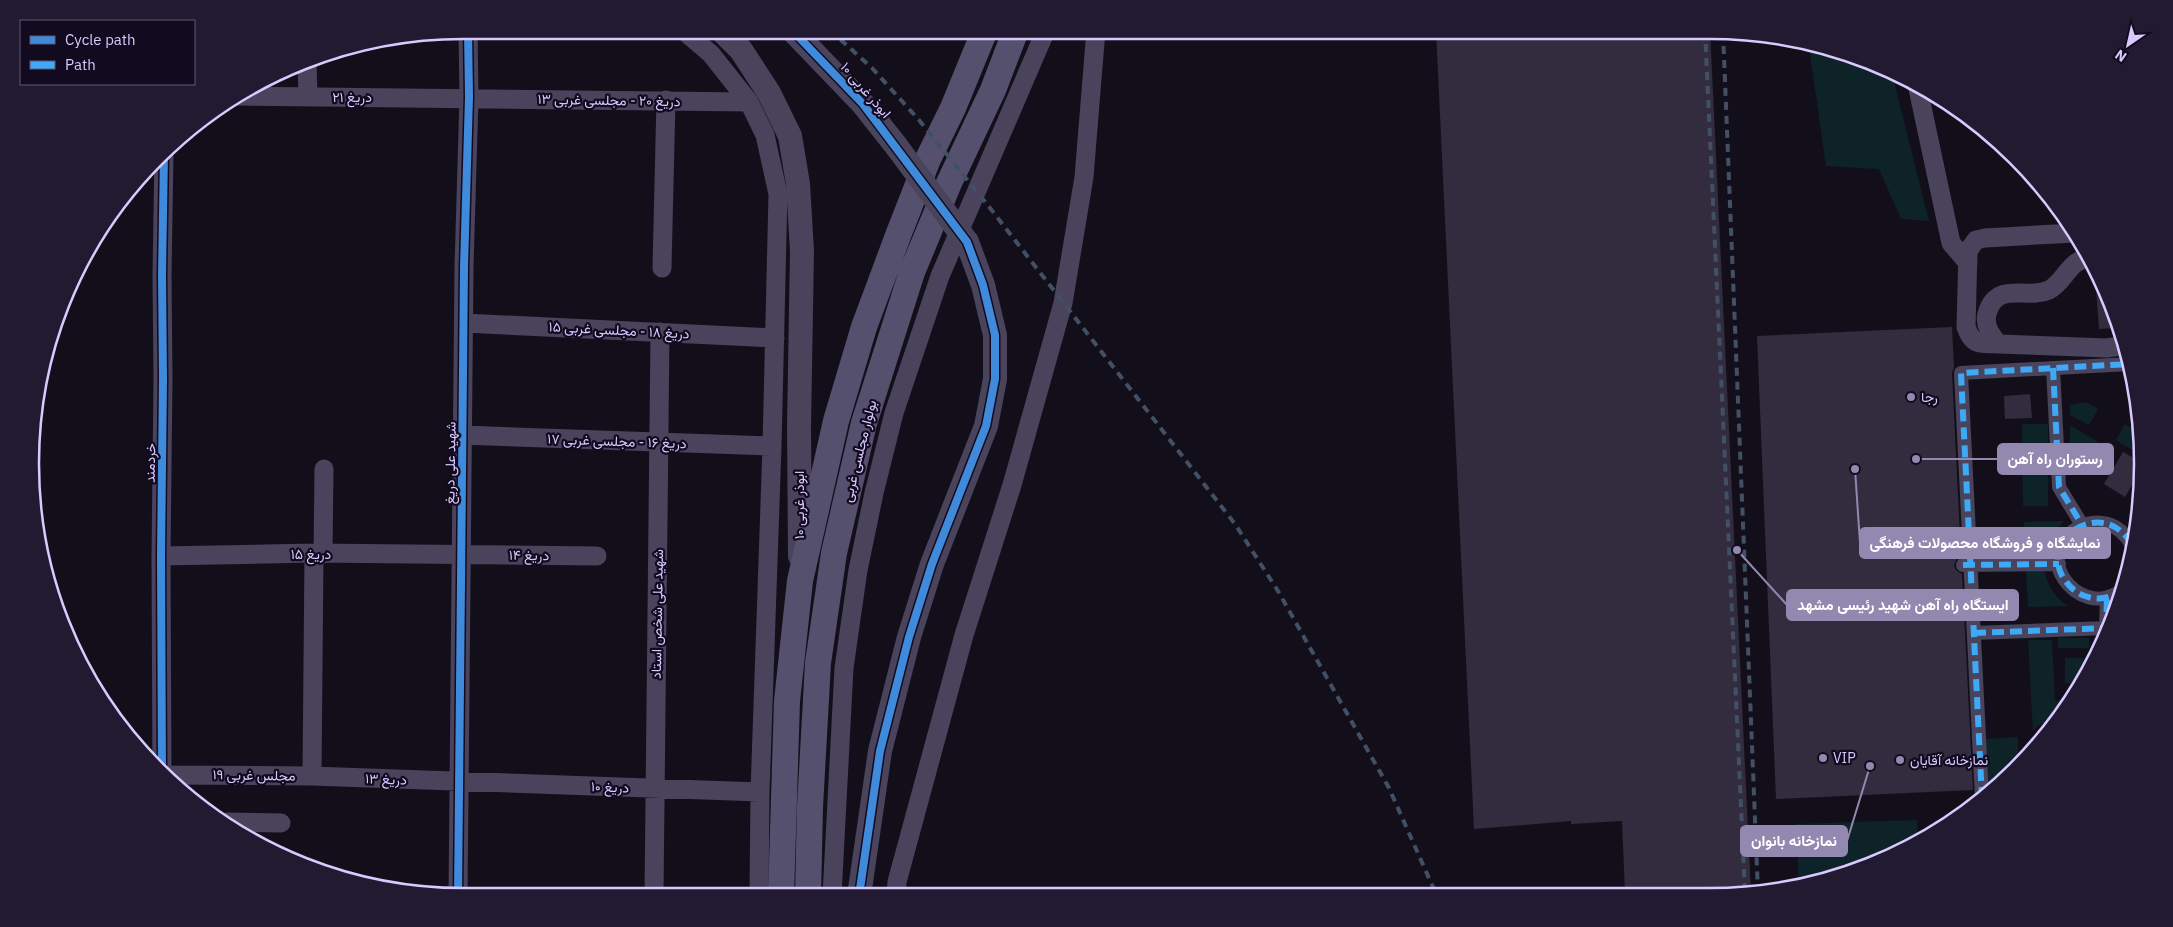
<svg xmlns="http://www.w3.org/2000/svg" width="2173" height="927" viewBox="0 0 2173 927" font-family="'IBM Plex Sans',Vazirmatn,sans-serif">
  <rect width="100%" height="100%" fill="#130f1a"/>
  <path fill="#0e2328" d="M1809,46L1849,53L1892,73L1929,221L1901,219L1879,169L1826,166Z
    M2086,402L2098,409L2089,425L2070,415V405Z
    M2022,424H2048V506H2023Z
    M2125,424L2142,434L2141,455L2116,440Z
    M2070,425L2098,442L2081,472L2070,466Z
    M2064,521L2050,537L2045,558H2025L2024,522Z
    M2026,571H2044C2048,586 2055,598 2068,606L2028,607Z
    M2058,638H2089V648H2058Z
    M2028,640H2052L2055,701L2068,700L2059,718L2039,725L2033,731Z
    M2065,658H2083V672L2077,683H2065Z
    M2018,737V763L1987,794L1985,739Z
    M1917,820L1918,840L1876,864L1799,884L1796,824Z"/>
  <path fill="#322c3e" d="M1436,30H1710L1751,893L1625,894L1622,821L1571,824V821L1474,829Z
    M2099,273L2119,328L2099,329L2095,274Z
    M1952,327L1954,368L1952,373L1961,557L1956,560L1954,566L1956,570L1962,574L1973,790L1776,799L1757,336Z
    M2030,394L2032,418L2005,419L2004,396Z
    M2123,452L2141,462L2140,486L2134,482L2125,497L2104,484Z"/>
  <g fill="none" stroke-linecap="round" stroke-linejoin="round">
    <path stroke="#49435c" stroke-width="14" d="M2053,368L2059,487L2082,525
      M1963,565L2059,564
      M2124,588C2114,597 2101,601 2088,597C2078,594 2071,589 2064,579C2037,538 2106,494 2133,547
      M2106,630L2107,598
      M1974,633L2107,628
      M1982,799L1961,373L2130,364"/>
    <path stroke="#49435c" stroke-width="19" d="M683,30L711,54L749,102L765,135L778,194L772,446L760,792L759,896
      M307,61L308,97
      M1917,84L1951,243L1968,263
      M235,96L749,102
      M2090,258C2069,259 2065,282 2049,290C2026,300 1996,280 1987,314C1984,326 1991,336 1999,344L2107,348L2126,345
      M662,268L666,100
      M464,323L775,338
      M1999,344C1981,343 1973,347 1966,327L1968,251L1976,240L1985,238L2074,233
      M462,435L772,446
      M323,554L324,469
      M161,556L314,553L597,556
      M162,772L161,556L163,379L162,275L164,154
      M165,775L312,776L760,792
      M312,776L314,553
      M227,822L281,823
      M458,896L464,267L469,97L468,30
      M654,896L660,332
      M832,896L844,668L858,570L874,493L894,413L940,276L1046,30
      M896,896L897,882L964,635L1012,485L1063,303L1084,177L1096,30"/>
    <path stroke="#49435c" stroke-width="24" d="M721,30L741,50L769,93L790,136L798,184L802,251L799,427L800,556
      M792,30L863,104L897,147
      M859,896L880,751L909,637L932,564L986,426L995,379V335L983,285L967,242"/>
    <path stroke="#56506f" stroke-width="26" d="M781,896L787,701L800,581L836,421L864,327L899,233L928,159L953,108L985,30
      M808,896L810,807L818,663L834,553L864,423L912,272L949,183L993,90L1016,30"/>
    <path stroke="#425066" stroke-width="4" stroke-dasharray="8 6" stroke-linecap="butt" d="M830,30L872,68L919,120L990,208L1235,524L1278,591L1389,788L1436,894
      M1705,30L1745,893
      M1723,32L1758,893"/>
    <path stroke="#49435c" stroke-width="24" d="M897,147L967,242"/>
    <path stroke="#3fa9f5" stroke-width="6" stroke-dasharray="12 6" stroke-linecap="butt" d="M2053,368L2059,487L2082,525
      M1963,565L2059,564
      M2124,588C2114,597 2101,601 2088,597C2078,594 2071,589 2064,579C2037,538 2106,494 2133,547
      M2106,630L2107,598
      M1974,633L2107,628
      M1982,799L1961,373L2130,364"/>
    <g stroke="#120b1f" stroke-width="11">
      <path id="cycleway" d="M792,30L863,104L967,242L983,285L995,335V379L986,426L932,564L909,637L880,751L859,896
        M162,772L161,556L163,379L162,275L164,154
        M458,896L464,267L469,97L468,30"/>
    </g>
    <use href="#cycleway" stroke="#408adc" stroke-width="8"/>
  </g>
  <g fill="#9388af" stroke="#120b1f" stroke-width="2">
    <circle cx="1911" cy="397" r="5"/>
    <circle cx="1823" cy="758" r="5"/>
    <circle cx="1900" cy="760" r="5"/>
  </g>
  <g text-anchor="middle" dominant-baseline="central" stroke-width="4.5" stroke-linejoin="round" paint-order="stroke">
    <g font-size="14" fill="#d8c9ff" stroke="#120b1f">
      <text transform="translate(866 90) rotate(49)">ابوذر غربی ۱۰</text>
      <text x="352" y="97">دریغ ۲۱</text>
      <text transform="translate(609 100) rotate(1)">دریغ ۲۰ - مجلسی غربی ۱۳</text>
      <text transform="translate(619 330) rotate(3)">دریغ ۱۸ - مجلسی غربی ۱۵</text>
      <text transform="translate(617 441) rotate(2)">دریغ ۱۶ - مجلسی غربی ۱۷</text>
      <text transform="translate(859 451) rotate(-76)">بولوار مجلسی غربی</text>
      <text transform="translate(150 463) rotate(-89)">خردمند</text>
      <text transform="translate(450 463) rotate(-89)">شهید علی دریغ</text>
      <text transform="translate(799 505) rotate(-90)">ابوذر غربی ۱۰</text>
      <text x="311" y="554">دریغ ۱۵</text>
      <text transform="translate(529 555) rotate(1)">دریغ ۱۴</text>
      <text transform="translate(657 614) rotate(-89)">شهید علی شخص استاد</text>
      <text transform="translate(254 775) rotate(1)">مجلس غربی ۱۹</text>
      <text transform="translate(386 779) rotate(2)">دریغ ۱۳</text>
      <text transform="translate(610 787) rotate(2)">دریغ ۱۰</text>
    </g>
    <g font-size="14" fill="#d8c9ff" stroke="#120b1f" text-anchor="start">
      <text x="1921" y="397">رجا</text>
      <text x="1833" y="758">VIP</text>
      <text x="1910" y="760">نمازخانه آقایان</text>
    </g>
  </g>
  <path d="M0 0H2173V927H0ZM463 39H1710A424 424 0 0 1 2134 463V464A424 424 0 0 1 1710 888H463A424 424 0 0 1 39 464V463A424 424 0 0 1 463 39Z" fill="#221a31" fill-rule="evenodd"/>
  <path fill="none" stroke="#d8c9ff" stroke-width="2.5" d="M463 39H1710A424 424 0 0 1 2134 463V464A424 424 0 0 1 1710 888H463A424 424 0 0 1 39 464V463A424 424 0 0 1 463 39Z"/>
  <path fill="none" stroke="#9388af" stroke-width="2" d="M1916 459L1998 459M1855 469L1860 543M1737 550L1787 605M1870 766L1847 841"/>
  <g fill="#9388af" stroke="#120b1f" stroke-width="2">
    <circle cx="1916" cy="459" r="5"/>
    <circle cx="1855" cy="469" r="5"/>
    <circle cx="1737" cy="550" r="5"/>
    <circle cx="1870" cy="766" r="5"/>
  </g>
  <g fill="#9388af" stroke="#9388af" stroke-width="2">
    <rect x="1998" y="444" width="115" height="30" rx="5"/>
    <rect x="1860" y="528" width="250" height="30" rx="5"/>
    <rect x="1787" y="590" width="231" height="30" rx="5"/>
    <rect x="1741" y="826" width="106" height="30" rx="5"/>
  </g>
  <g font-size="15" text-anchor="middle" font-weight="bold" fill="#fff">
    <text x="2055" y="464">رستوران راه آهن</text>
    <text x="1985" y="548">نمایشگاه و فروشگاه محصولات فرهنگی</text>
    <text x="1903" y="610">ایستگاه راه آهن شهید رئیسی مشهد</text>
    <text x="1794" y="846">نمازخانه بانوان</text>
  </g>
  <rect x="20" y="20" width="175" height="65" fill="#120b1f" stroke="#615779"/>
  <rect x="30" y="36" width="25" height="8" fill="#408adc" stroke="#615779"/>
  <text x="65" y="45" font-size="15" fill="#d8c9ff">Cycle path</text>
  <rect x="30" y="61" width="25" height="8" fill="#3fa9f5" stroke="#615779"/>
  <text x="65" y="70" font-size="15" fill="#d8c9ff">Path</text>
  <g transform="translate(2128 45) rotate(214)" stroke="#120b1f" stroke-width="4" paint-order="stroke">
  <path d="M0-4L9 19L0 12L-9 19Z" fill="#d8c9ff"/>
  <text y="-8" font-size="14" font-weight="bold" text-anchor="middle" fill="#d8c9ff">N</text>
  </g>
</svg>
